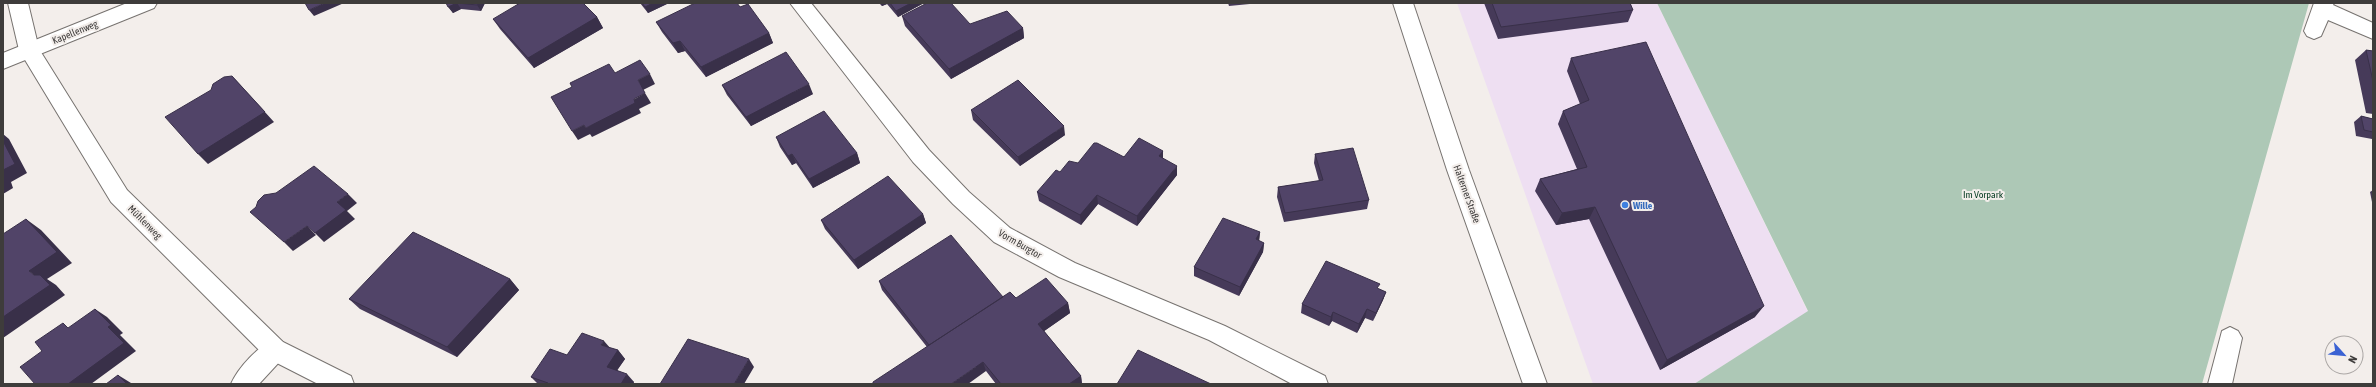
<svg xmlns="http://www.w3.org/2000/svg" width="2376" height="387" viewBox="0 0 2376 387" font-family="'Asap Condensed',sans-serif">
  <rect width="100%" height="100%" fill="#f3eeeb"/>
  <path fill="#eedff2" d="M1457,3H1657L1808,312L1694,384H1593Z"/>
  <path fill="#adc8b6" d="M1657,3H2309L2202,384H1694L1808,311Z"/>
  <g fill="none" stroke-linecap="round" stroke-linejoin="round">
    <g stroke="#777370" stroke-width="2">
      <path id="street" d="M127,3H157L154,8L3,69V53Z
        M790,3H811L929,150L969,192L1010,228L1075,263L1225,326L1325,376L1328,384H1292L1209,340L1059,277L994,242L953,204L913,162Z
        M2314,3H2334L2333,5L2373,23V39L2328,20L2321,36L2314,39L2307,36L2304,31Z
        M2230,327L2238,331L2242,338L2232,384H2208L2222,331Z
        M275,339L283,342L287,350L283,358L259,384H231C238,368 259,345 275,339Z"/>
    </g>
    <g stroke="#777370" stroke-width="2">
      <path id="secondary" d="M8,3H28L39,49L127,190L283,342L351,376L354,384H318L267,358L111,202L19,50Z
        M1393,3H1413L1469,170L1547,384H1523L1447,170Z"/>
    </g>
    <use href="#street" fill="#fff" fill-rule="evenodd"/>
    <use href="#secondary" fill="#fff" fill-rule="evenodd"/>
  </g>
  <path fill="#463a59" d="M446,3H485L481,11L461,9L453,13Z
    M640,3H669L648,13Z
    M879,3H924L898,17L887,4L882,6Z
    M1228,3H1260L1229,6Z
    M1484,3H1630L1633,10L1628,22L1498,39Z
    M740,7L769,33L773,43L706,77L685,51L678,53L662,32L656,22Z
    M902,16L970,24L1023,28L1024,38L951,79L905,26Z
    M597,17L603,28L534,68L500,29L493,19Z
    M2366,50L2373,51V114L2366,113L2355,60Z
    M1571,58L1755,317L1660,370L1589,219L1556,225L1535,191L1540,179L1577,169L1558,124L1563,111L1580,104L1567,71Z
    M722,85L813,94L751,126L727,95Z
    M971,110L1065,135L1020,166L973,120Z
    M2361,116L2373,119V144L2372,139L2356,136L2354,122Z
    M776,137L857,153L860,163L813,188L796,163L792,165L780,147Z
    M1163,151V159L1177,175L1137,226L1098,204L1081,225L1039,201L1037,192L1060,172L1078,163Z
    M1315,154L1369,200L1367,209L1284,222L1277,197L1278,187L1319,181L1314,163Z
    M2373,190V207L2370,192Z
    M923,214L926,223L858,269L825,229L821,220Z
    M1260,232L1259,241L1264,243L1263,252L1239,296L1194,276V267Z
    M510,279L519,290L457,357L360,309L349,299Z
    M879,281L1016,298L1068,303L1070,313L1044,331L1081,376L1082,384H996L986,371L927,347L882,290Z
    M1378,289L1386,292L1383,300L1373,321L1365,318L1357,333L1332,321L1329,326L1301,313L1302,304Z
    M610,348L618,350L625,359L617,370L634,382L633,384H538L531,377Z"/>
  <path fill="#393049" d="M325,3H344L314,16L309,10Z
    M457,3L461,9L453,13L448,7Z
    M478,3H485L481,11L477,5Z
    M653,3H669L648,13L645,7Z
    M881,3H887V4L882,6Z
    M911,3H924L898,17L896,11Z
    M597,17L603,28L534,68L528,58Z
    M1023,28L1024,38L951,79L949,69Z
    M769,33L773,43L706,77L701,67Z
    M680,41L685,51L678,53L673,43Z
    M650,74L655,84L643,90L638,80Z
    M232,76L274,122L208,164L198,154Z
    M809,84L813,94L751,126L746,117Z
    M645,93L651,103L639,109L641,113L592,137L586,128Z
    M584,125L590,134L578,140L572,131Z
    M1064,126L1065,135L1020,166L1018,157Z
    M3,134L9,139L27,173L11,182L13,188L3,194Z
    M1163,151V160L1159,156Z
    M857,153L860,163L813,188L809,179Z
    M792,154L796,163L792,165L788,156Z
    M1177,166V175L1137,226V216Z
    M348,194L357,203L347,211L355,219L324,242L315,233L337,202Z
    M1097,195L1098,204L1081,225L1080,215Z
    M1595,207L1589,219L1556,225L1562,213Z
    M923,214L926,223L858,269L854,260Z
    M26,219L41,230L72,263L47,279L56,285L65,295L3,338V317L34,275L29,271Z
    M307,226L316,235L293,251L284,242Z
    M1260,232L1259,241L1256,239Z
    M1264,243L1263,252L1239,296L1240,287Z
    M510,279L519,290L457,357L447,347Z
    M1386,292L1383,300L1373,321L1376,313Z
    M1068,303L1070,313L1040,334L1038,324Z
    M1764,306L1755,317L1660,370L1667,360Z
    M95,309L107,317L123,333L120,335L136,351L91,384H68Z
    M1367,309L1365,318L1357,333L1359,324Z
    M1333,312L1332,321L1329,326L1331,317Z
    M604,341L611,349L601,345Z
    M618,350L625,359L614,375L607,367Z
    M749,359L754,367L744,384H734Z
    M983,362L986,371L968,384H951Z
    M627,374L634,382L633,384H621Z
    M118,375L131,383L132,384H127Z
    M1081,376L1082,384H1069Z"/>
  <path fill="#514468" stroke="#393049" d="M305,3H325L309,10Z
    M446,3H478L477,5L457,3L448,7Z
    M520,3H583L597,17L528,58L493,19Z
    M642,3H653L645,7Z
    M695,3H737L740,7L748,4L769,33L701,67L680,41L673,43L656,22Z
    M890,3H911L896,11Z
    M927,3H951L970,24L1007,11L1023,28L949,69L902,16Z
    M1492,3H1630L1633,10L1501,27Z
    M1646,42L1764,306L1667,360L1595,207L1562,213L1540,179L1587,167L1563,111L1589,100L1571,58Z
    M2366,50L2373,51V81Z
    M786,52L809,84L746,117L722,85Z
    M640,60L650,74L638,80L645,93L634,99L635,103L586,128L584,125L572,131L551,97L572,87L570,83L609,64L615,73Z
    M232,76L265,112L198,154L165,117L211,90L213,84L224,77Z
    M1018,80L1064,126L1018,157L971,110Z
    M824,111L857,153L809,179L792,154L788,156L776,137Z
    M2361,116L2373,119V132L2364,130Z
    M1139,138L1163,151L1159,156L1177,166L1137,216L1097,195L1080,215L1037,192L1056,170L1060,172L1069,161L1078,163L1094,143H1097L1124,157Z
    M3,141L15,164L3,170Z
    M1353,148L1369,200L1285,213L1278,187L1323,180L1315,154Z
    M314,166L348,194L337,202L346,210L315,233L307,226L284,242L250,212L256,207L258,201L264,195L276,193Z
    M888,176L923,214L854,260L821,220Z
    M1223,218L1260,232L1256,239L1264,243L1240,287L1194,267Z
    M26,219L57,252L29,271L34,275H40L50,285L3,317V234Z
    M413,232L510,279L447,347L349,299Z
    M951,235L1003,297L929,345L879,281Z
    M1326,261L1380,284L1377,288L1386,292L1376,313L1367,309L1359,324L1333,312L1331,317L1302,304Z
    M1046,278L1068,303L1038,324L1081,376L1069,384H1001L983,362L951,384H873V382L1010,292L1016,298Z
    M95,309L111,325L108,327L124,343L68,384H35L20,367L42,351L35,342L63,323L68,328Z
    M582,333L604,341L601,345L618,350L607,367L627,374L621,384H547L548,383L531,377L550,349L567,355Z
    M688,339L749,359L734,384H660Z
    M1138,350L1211,384H1117Z
    M118,375L127,384H106Z"/>
  <circle fill="#3f7fe0" stroke="#f3eeeb" stroke-width="1.5" cx="1625" cy="205" r="4"/>
  <g text-anchor="middle" dominant-baseline="central" stroke-width="4" stroke-linejoin="round" paint-order="stroke">
    <g font-size="10" fill="#3e3c3b" stroke="#f3eeeb">
      <text transform="translate(75 32) rotate(-22)">Kapellenweg</text>
      <text transform="translate(1467 194) rotate(70)">Halterner Straße</text>
      <text transform="translate(145 222) rotate(45)">Mühlenweg</text>
      <text transform="translate(1020 244) rotate(30)">Vorm Burgtor</text>
    </g>
    <g font-size="10" fill="#00381e" stroke="#f3eeeb">
      <text x="1983" y="194">Im Vorpark</text>
    </g>
    <g font-size="10" font-weight="bold" fill="#366cbe" stroke="#f3eeeb" text-anchor="start">
      <text x="1633" y="205">Wille</text>
    </g>
  </g>
  <rect width="2376" height="387" fill="none" stroke="#3e3c3b" stroke-width="8"/>
  <g transform="translate(2344 355) rotate(117)"><circle r="19" fill="#f3eeeb" stroke="#aba7a5"/>
  <path d="M0-3L7 15L0 10L-7 15Z" fill="#3b62d3"/>
  <text y="-6" font-size="11" font-weight="bold" text-anchor="middle" fill="#3e3c3b">N</text>
  </g>
</svg>
